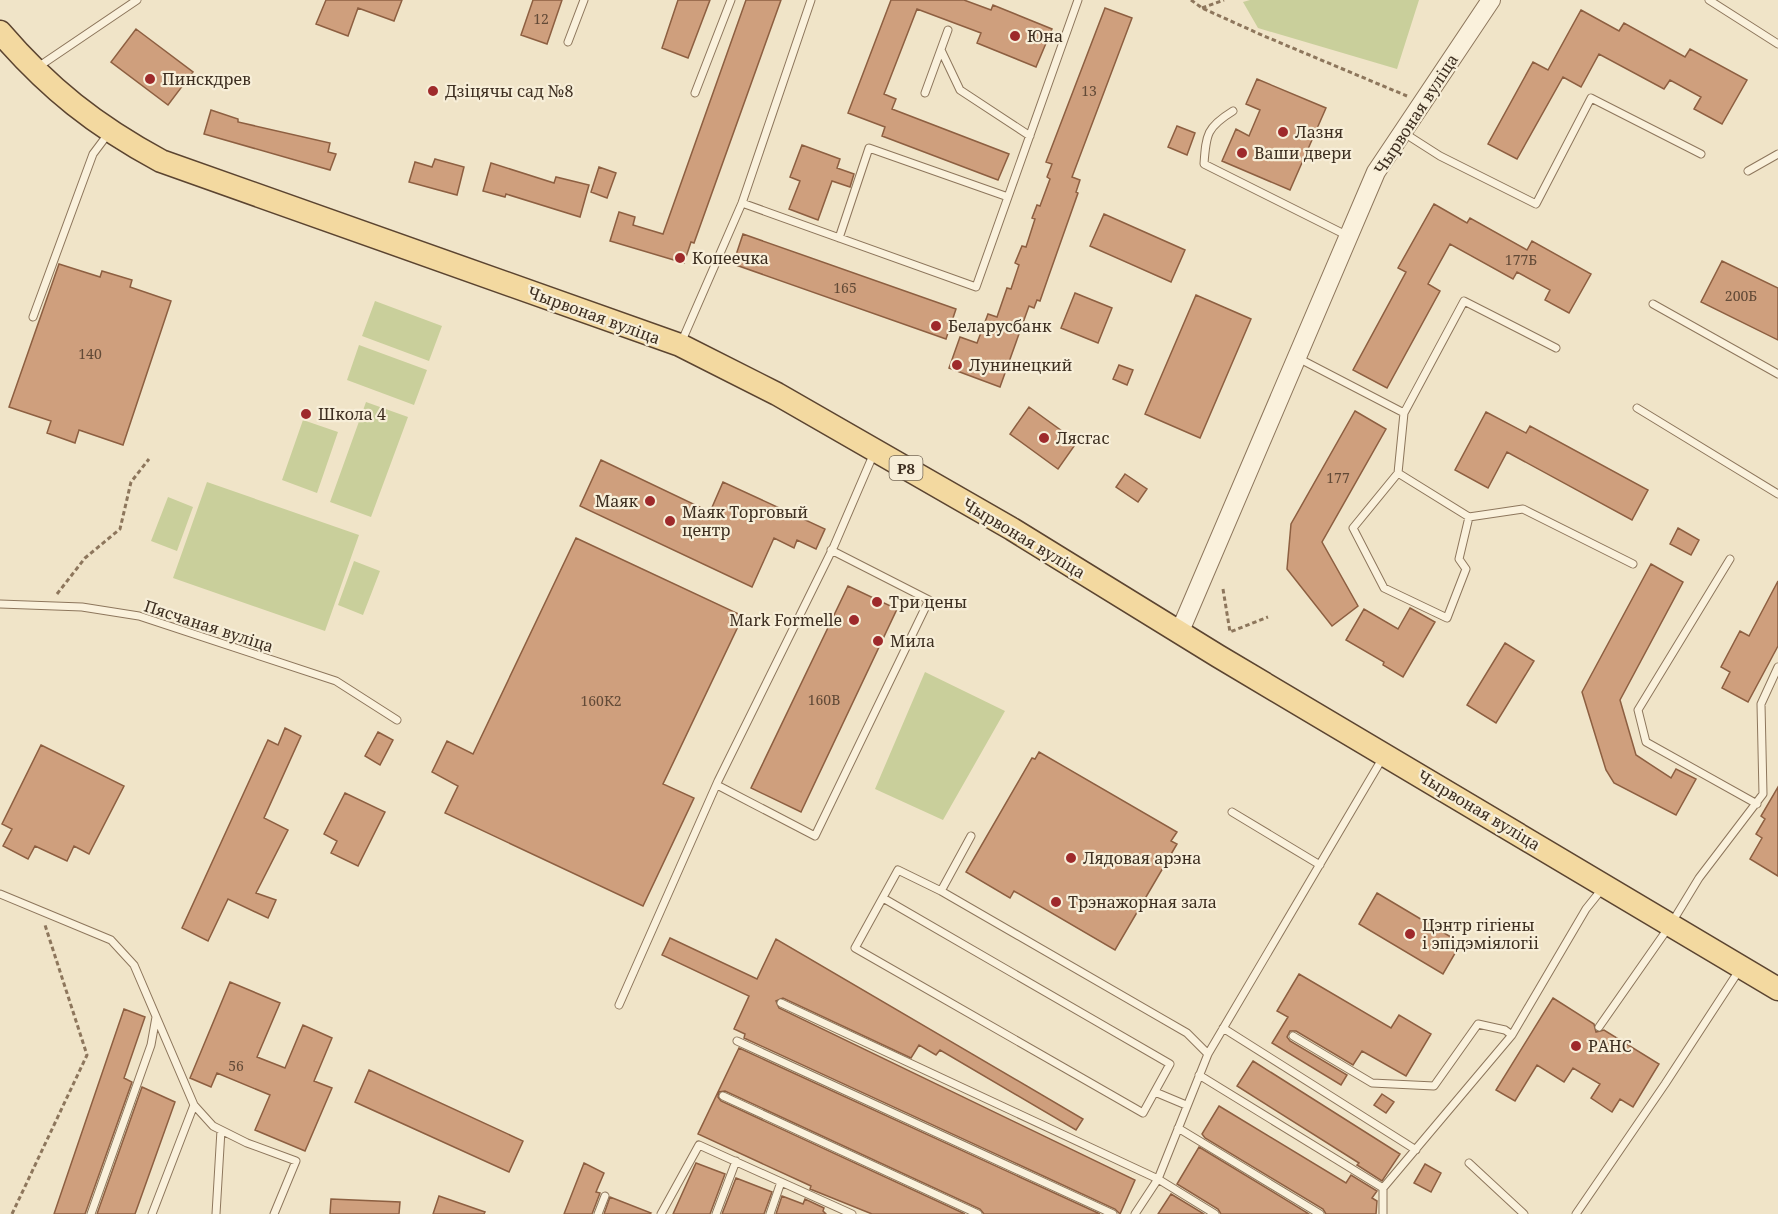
<svg xmlns="http://www.w3.org/2000/svg" width="1778" height="1214" viewBox="0 0 1778 1214" font-family="'Noto Serif',serif">
  <rect width="100%" height="100%" fill="#f0e4c8"/>
  <path fill="#c9cf9b" d="M1250,0H1419L1397,69L1258,28L1243,2Z
    M375,301L442,326L429,361L362,336Z
    M359,345L427,370L414,405L347,380Z
    M366,402L408,417L371,517L330,502Z
    M303,420L338,432L317,493L282,480Z
    M207,482L359,535L325,631L173,578Z
    M168,497L193,507L177,551L151,541Z
    M354,561L380,571L363,615L338,605Z
    M925,672L1005,711L943,820L875,789Z"/>
  <path fill="#cf9f7d" stroke="#8d5f41" stroke-width="1.5" d="M326,0H402L394,21L358,8L348,36L316,24Z
    M533,0H562L547,44L521,35Z
    M678,0H710L688,58L662,48Z
    M746,0H781L694,243L691,242L684,263L610,241L619,212L635,217L633,225L663,234Z
    M891,0H964L991,10L993,5L1052,29L1036,67L977,43L981,33L917,9L884,94L896,99L892,109L1009,154L998,180L882,136L885,127L848,113Z
    M1105,8L1132,18L1072,177L1080,180L1076,192L1078,193L1048,278L1040,301L1037,300L1034,308L1029,306L1000,387L949,368L960,337L977,343L988,314L997,317L1007,288L1011,289L1019,265L1015,263L1022,246L1026,247L1035,219L1032,218L1037,205L1040,206L1050,179L1047,177L1052,164L1046,162Z
    M1581,10L1619,31L1624,23L1685,57L1690,49L1747,80L1722,124L1694,109L1701,97L1670,80L1664,89L1599,54L1581,87L1563,77L1517,159L1488,144L1533,62L1548,70Z
    M136,29L193,72L168,105L111,62Z
    M1257,79L1326,108L1290,190L1222,161L1236,129L1249,136L1260,110L1246,104Z
    M211,110L238,119V122L330,143L328,152L336,154L330,170L204,134Z
    M1177,126L1195,133L1187,155L1168,147Z
    M802,145L840,159L837,168L854,174L850,187L832,181L818,220L789,209L800,181L790,177Z
    M435,159L464,167L457,195L409,182L415,162L432,167Z
    M491,163L554,183L556,177L589,185L580,217L506,194L505,197L483,191Z
    M599,167L616,173L607,198L591,192Z
    M1434,204L1467,223L1470,218L1527,250L1532,241L1591,274L1569,313L1545,300L1550,290L1517,272L1513,279L1450,244L1428,284L1440,291L1387,388L1353,370L1406,272L1398,268Z
    M1104,214L1185,250L1171,282L1090,246Z
    M743,234L956,309L946,339L733,264Z
    M1722,261L1778,288V340L1701,302Z
    M59,264L100,277L102,271L132,280L130,287L171,301L123,445L79,430L75,443L47,433L51,421L9,407Z
    M1075,293L1112,308L1098,343L1061,328Z
    M1196,295L1251,319L1200,438L1145,414Z
    M1119,365L1133,370L1127,385L1113,379Z
    M1029,407L1077,442L1058,469L1010,434Z
    M1355,411L1386,429L1322,542L1358,606L1332,626L1287,569L1291,524Z
    M1486,412L1526,433L1530,426L1648,490L1632,520L1507,452L1488,488L1455,470Z
    M601,460L710,512L723,482L825,529L816,549L797,540L794,548L774,538L752,587L580,506Z
    M1125,474L1147,489L1138,502L1116,487Z
    M1678,528L1699,540L1691,555L1670,544Z
    M576,538L743,616L663,784L694,798L643,906L445,813L458,786L432,772L447,741L473,754Z
    M1651,564L1683,582L1620,700L1636,755L1671,778L1676,769L1696,779L1676,815L1614,783L1606,770L1582,692Z
    M1778,581V646L1748,702L1722,688L1730,672L1721,667L1740,631L1749,636Z
    M848,586L897,609L801,812L751,788Z
    M1410,608L1435,622L1403,677L1383,665L1384,662L1346,640L1364,609L1398,629Z
    M1505,643L1534,661L1496,723L1467,705Z
    M285,728L301,736L264,818L288,830L256,893L276,900L268,918L228,899L208,941L182,928L268,740L278,745Z
    M378,732L393,740L380,765L365,756Z
    M41,745L124,786L89,854L74,846L67,861L35,846L28,859L3,846L12,829L2,824Z
    M1039,752L1177,832L1171,841L1177,844L1115,950L1014,891L1010,898L966,872L1032,758L1035,759Z
    M1778,787V876L1750,859L1762,838L1756,834L1765,819L1761,816Z
    M345,793L385,812L358,866L331,853L337,841L324,834Z
    M1377,893L1461,943L1443,974L1359,924Z
    M670,938L757,979L776,939L1083,1119L1076,1130L940,1050L936,1055L919,1045L911,1058L783,998L776,1001L779,1008L1135,1180L1120,1214L1115,1209L744,1038L745,1034L734,1029L749,996L662,955Z
    M1299,974L1391,1028L1399,1015L1431,1034L1406,1076L1362,1051L1353,1065L1296,1031H1290L1287,1037L1290,1041L1347,1075L1341,1085L1272,1043L1288,1017L1277,1011Z
    M230,982L280,1003L257,1057L285,1068L303,1025L332,1038L314,1081L332,1088L305,1151L255,1130L270,1095L217,1073L211,1087L190,1078Z
    M1553,998L1594,1024L1596,1032L1604,1030L1659,1064L1633,1107L1620,1099L1612,1112L1591,1098L1600,1084L1573,1068L1564,1082L1537,1065L1515,1101L1496,1090Z
    M124,1009L145,1017L124,1078L132,1082L85,1214H54Z
    M739,1048L1100,1214H984L980,1209L725,1091L719,1092L718,1097L721,1101L965,1214H872L810,1189L811,1186L698,1134Z
    M1253,1061L1400,1154L1382,1181L1357,1165L1359,1163L1237,1086Z
    M369,1070L523,1141L509,1172L355,1102Z
    M142,1087L175,1102L135,1214H97Z
    M1382,1094L1394,1102L1386,1113L1374,1105Z
    M1219,1106L1346,1183L1351,1175L1377,1191L1372,1198L1377,1201L1376,1214H1326L1323,1209L1205,1138L1202,1134Z
    M1199,1147L1309,1214H1221L1218,1209L1177,1184Z
    M584,1163L604,1173L596,1192L600,1193L592,1214H564Z
    M696,1163L725,1174L710,1214H673Z
    M1425,1164L1441,1173L1431,1192L1414,1183Z
    M736,1178L772,1192L764,1214H722Z
    M1171,1194L1204,1214H1158Z
    M439,1196L485,1212L484,1214H433Z
    M782,1196L803,1204L805,1199L824,1208L823,1211L826,1214H776Z
    M610,1197L651,1213L650,1214H604Z
    M331,1199L400,1202L399,1214H330Z"/>
  <g fill="none" stroke-linecap="round" stroke-linejoin="round">
    <g stroke="#8d765c" stroke-width="9">
      <path id="service" d="M1709,0L1778,44
        M568,42L584,0
        M941,50L960,90L1030,136
        M38,67L137,0
        M695,93L731,0
        M925,93L948,30
        M1233,111C1207,127 1206,134 1204,164L1348,236
        M1404,133L1440,156L1536,204L1591,98L1701,154
        M1748,171L1778,154
        M742,203L976,287L1078,0
        M839,238L869,148L1008,197
        M1653,304L1778,374
        M33,317L93,154L108,134
        M681,343L742,203L811,0
        M1298,358L1404,413L1464,301L1556,348
        M1637,408L1778,494
        M1404,413L1398,473L1353,528L1384,588L1447,618L1466,569L1459,559L1469,517
        M1398,473L1469,517L1523,509L1633,564
        M1730,559L1638,710L1646,742L1757,804
        M0,604L82,607L139,616L336,681L397,720
        M717,785L815,836L929,600L831,550
        M1232,812L1320,865
        M941,891L971,836
        M0,894L111,940L134,965L194,1105L213,1126L247,1143L296,1161L274,1214
        M883,898L1170,1064L1143,1113L855,948L898,870L941,891L1187,1033L1208,1054
        M781,1003L1158,1179L1215,1214
        M619,1005L718,781L834,546L874,453
        M1599,1027L1671,924L1699,878L1763,794L1761,704L1778,667
        M1223,1028L1416,1150
        M1293,1036L1372,1083L1434,1086L1478,1024L1505,1030L1512,1035
        M737,1041L1113,1214
        M1199,1075L1383,1188
        M1155,1092L1186,1105
        M723,1096L978,1214
        M1178,1128L1320,1214
        M1469,1163L1524,1214
        M91,1214L151,1045L156,1017
        M152,1214L194,1105
        M216,1214L221,1130
        M598,1214L605,1196
        M661,1214L699,1145L852,1214
        M716,1214L736,1161
        M770,1214L781,1182
        M1135,1214L1158,1179L1208,1054L1382,759
        M1383,1214V1188L1512,1035L1586,909L1602,889
        M1576,1214L1665,1084L1740,969"/>
    </g>
    <g stroke="#8d765c" stroke-width="20">
      <path id="tertiary" d="M1180,631L1376,172L1491,0"/>
    </g>
    <g stroke="#5b4430" stroke-width="25">
      <path id="primary" d="M0,32C48,88 96,126 161,161L680,345L777,394L1012,529L1218,656L1778,989"/>
    </g>
    <path stroke="#8d765c" stroke-width="3" stroke-dasharray="4.5 3" stroke-linecap="butt" d="M1191,0L1202,8L1264,36L1407,96
      M1202,8L1224,0
      M1223,589L1230,632L1268,617
      M57,594L85,558L120,529L131,482L149,459
      M12,1214L87,1055L45,925"/>
    <use href="#service" stroke="#faf1dc" stroke-width="7"/>
    <use href="#tertiary" stroke="#faf1dc" stroke-width="18"/>
    <use href="#primary" stroke="#f3d9a0" stroke-width="22"/>
  </g>
  <g fill="#9e2a2b" stroke="#f7eed8" stroke-width="2">
    <circle cx="1015" cy="36" r="6"/>
    <circle cx="150" cy="79" r="6"/>
    <circle cx="433" cy="91" r="6"/>
    <circle cx="1283" cy="132" r="6"/>
    <circle cx="1242" cy="153" r="6"/>
    <circle cx="680" cy="258" r="6"/>
    <circle cx="936" cy="326" r="6"/>
    <circle cx="957" cy="365" r="6"/>
    <circle cx="306" cy="414" r="6"/>
    <circle cx="1044" cy="438" r="6"/>
    <circle cx="650" cy="501" r="6"/>
    <circle cx="670" cy="521" r="6"/>
    <circle cx="877" cy="602" r="6"/>
    <circle cx="854" cy="620" r="6"/>
    <circle cx="878" cy="641" r="6"/>
    <circle cx="1071" cy="858" r="6"/>
    <circle cx="1056" cy="902" r="6"/>
    <circle cx="1410" cy="934" r="6"/>
    <circle cx="1576" cy="1046" r="6"/>
  </g>
  <g text-anchor="middle" dominant-baseline="central" stroke-width="4.5" stroke-linejoin="round" paint-order="stroke">
    <g font-size="14" fill="#624a37">
      <text x="541" y="18">12</text>
      <text x="1089" y="90">13</text>
      <text x="1521" y="259">177Б</text>
      <text x="845" y="287">165</text>
      <text x="1741" y="295">200Б</text>
      <text x="90" y="353">140</text>
      <text x="1338" y="477">177</text>
      <text x="824" y="699">160В</text>
      <text x="601" y="700">160К2</text>
      <text x="236" y="1065">56</text>
    </g>
    <rect fill="#f7eed8" stroke="#756857" stroke-width="1.5" x="889.5" y="456" width="33" height="24" rx="4.5"/>
    <g font-size="15" font-weight="bold" fill="#3d2e20">
      <text x="906" y="468">Р8</text>
    </g>
    <g font-size="16" fill="#3d2e20" stroke="#f7eed8" text-anchor="start">
      <text x="1027" y="36">Юна</text>
      <text x="162" y="79">Пинскдрев</text>
      <text x="445" y="91">Дзіцячы сад №8</text>
      <text x="1295" y="132">Лазня</text>
      <text x="1254" y="153">Ваши двери</text>
      <text x="692" y="258">Копеечка</text>
      <text x="948" y="326">Беларусбанк</text>
      <text x="969" y="365">Лунинецкий</text>
      <text x="318" y="414">Школа 4</text>
      <text x="1056" y="438">Лясгас</text>
      <text x="638" y="501" text-anchor="end">Маяк</text>
      <text x="682" y="512">Маяк Торговый<tspan x="682" dy="18">центр</tspan></text>
      <text x="889" y="602">Три цены</text>
      <text x="842" y="620" text-anchor="end">Mark Formelle</text>
      <text x="890" y="641">Мила</text>
      <text x="1083" y="858">Лядовая арэна</text>
      <text x="1068" y="902">Трэнажорная зала</text>
      <text x="1422" y="925">Цэнтр гігіены<tspan x="1422" dy="18">і эпідэміялогіі</tspan></text>
      <text x="1588" y="1046">РАНС</text>
    </g>
    <g font-size="16" fill="#3d2e20" stroke="#f7eed8">
      <text transform="translate(1416 114) rotate(-57)">Чырвоная вуліца</text>
      <text transform="translate(594 315) rotate(20)">Чырвоная вуліца</text>
      <text transform="translate(1024 538) rotate(31)">Чырвоная вуліца</text>
      <text transform="translate(209 626) rotate(18)">Пясчаная вуліца</text>
      <text transform="translate(1479 810) rotate(31)">Чырвоная вуліца</text>
    </g>
  </g>
</svg>
